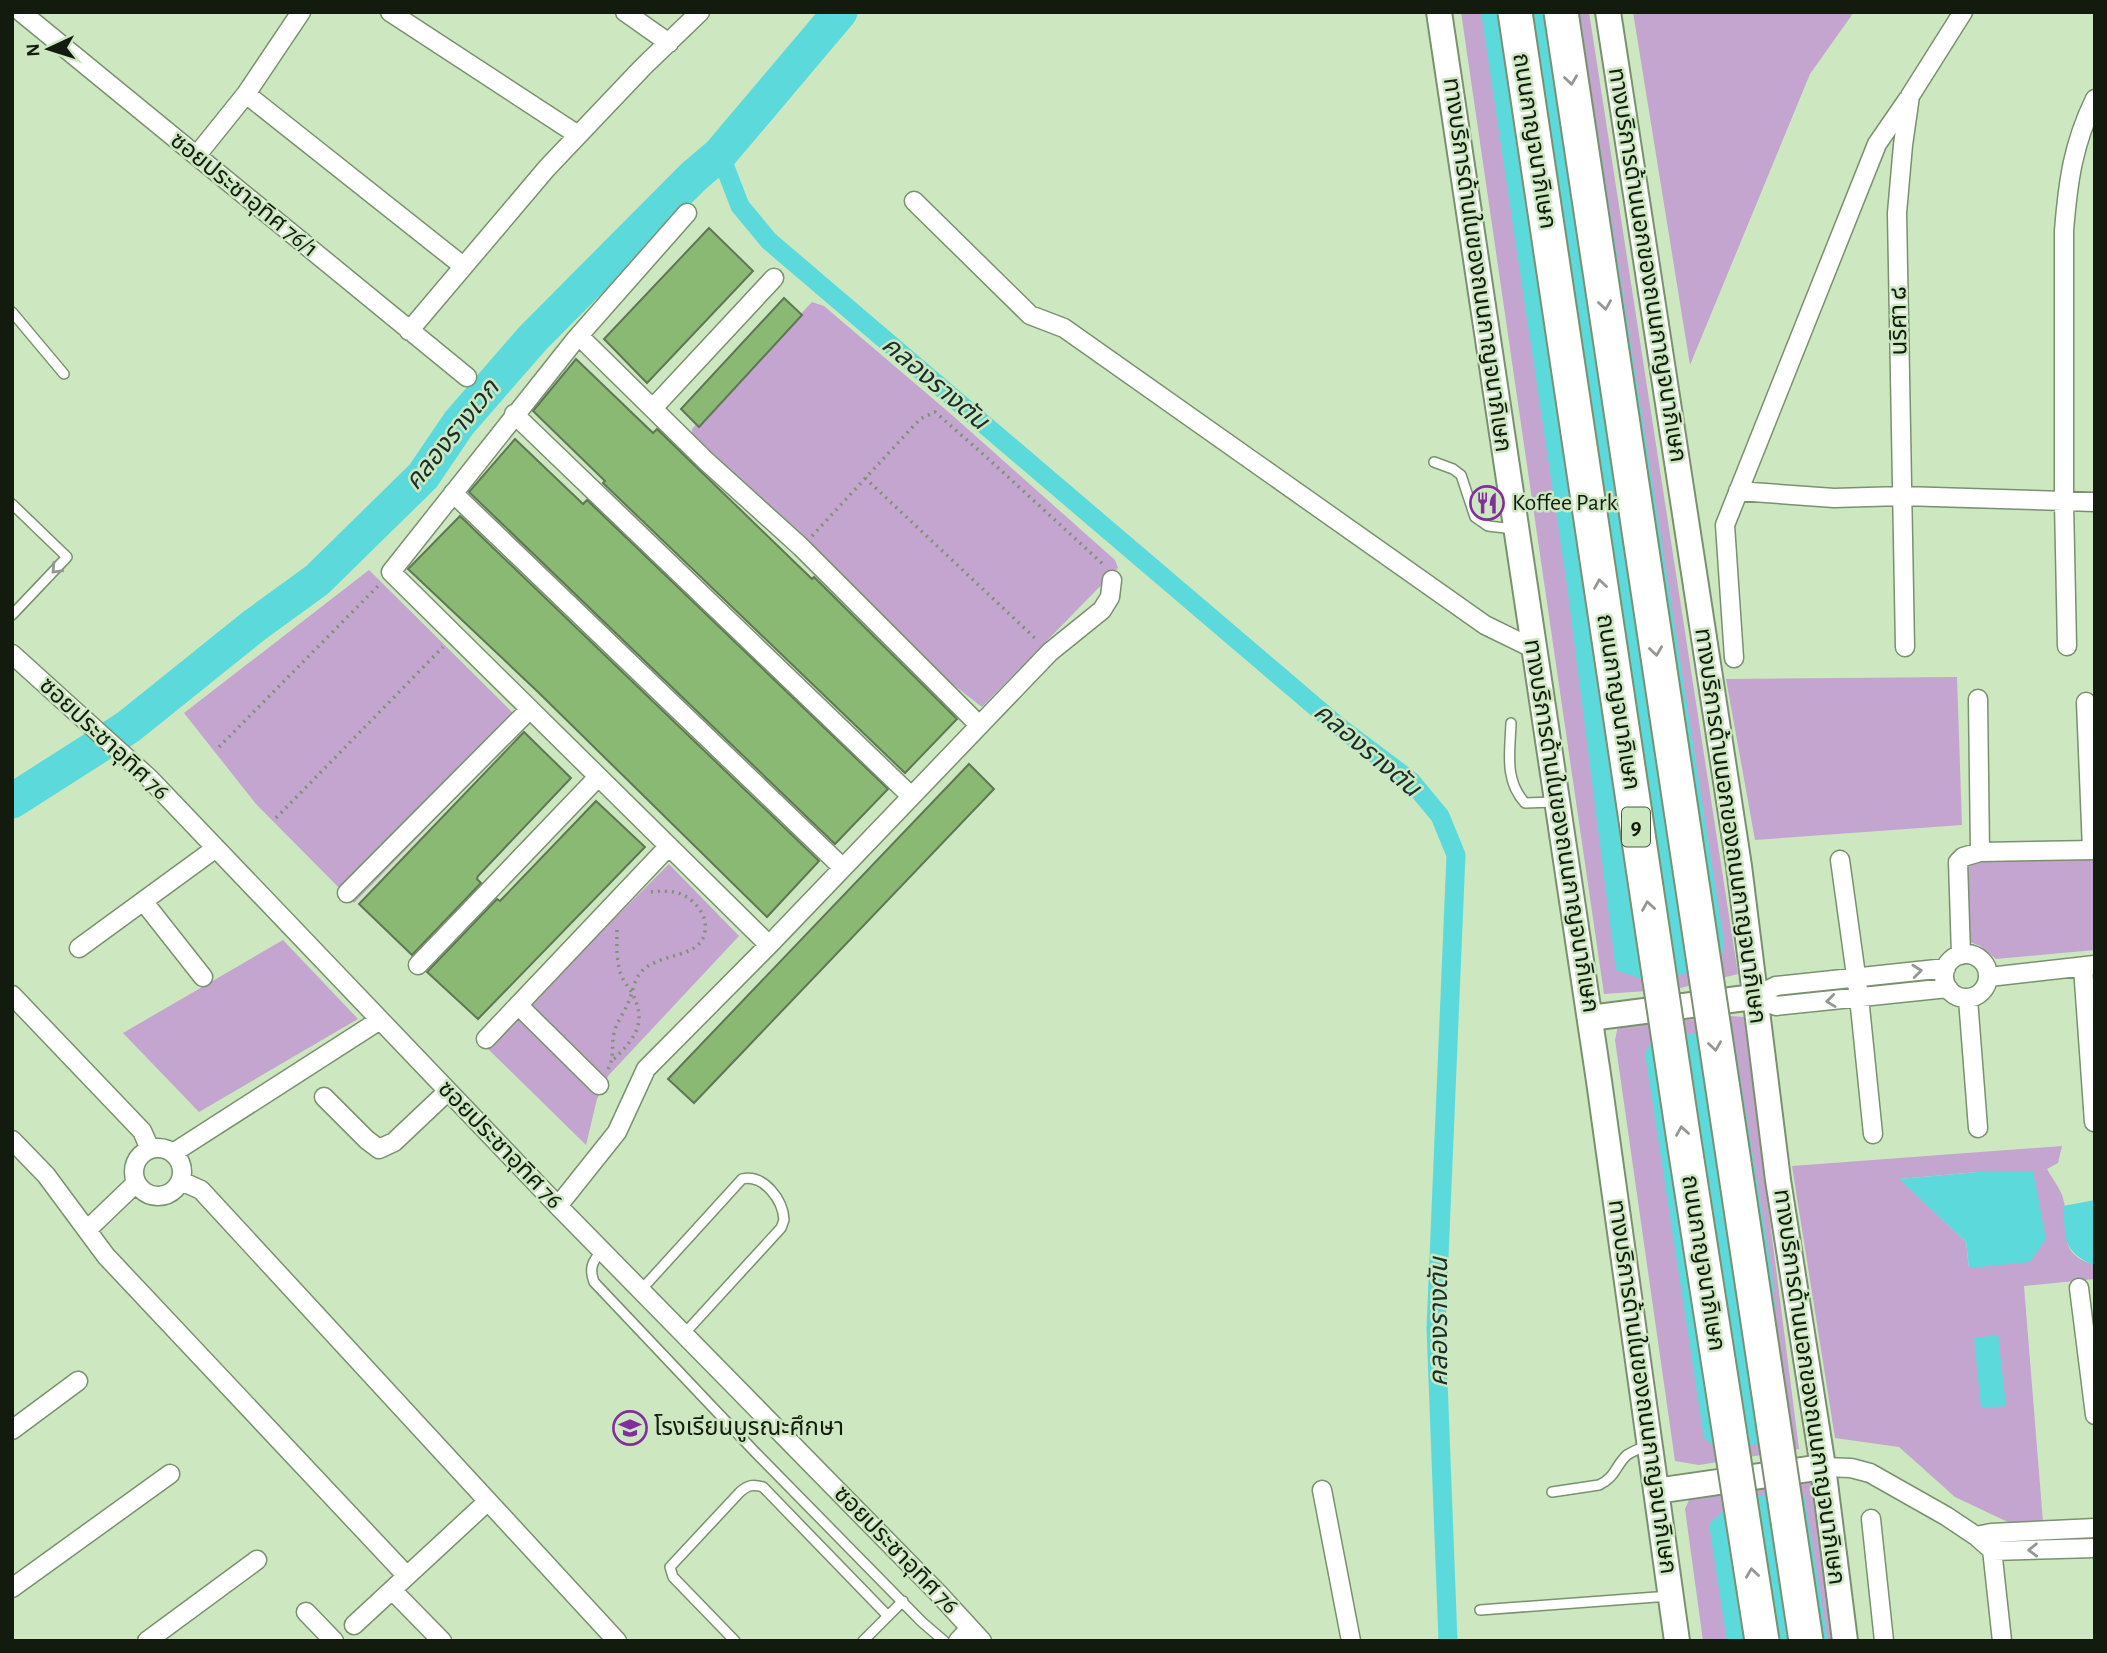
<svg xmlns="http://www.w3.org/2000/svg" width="2107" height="1653" viewBox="0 0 2107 1653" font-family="'Alegreya Sans','Noto Sans Thai',sans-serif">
  <rect width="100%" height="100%" fill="#cde8c1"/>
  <path fill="#c3a5cf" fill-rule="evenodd" d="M1461,12H1589L1738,974L1676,989L1604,994Z
    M1633,12H1854L1810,74L1690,365Z
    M812,302L824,306L952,415L1115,560L1118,568L982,707L951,683L691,441L692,429Z
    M369,570L526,726L354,903L256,804L184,713Z
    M1957,677L1962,825L1755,840L1726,679Z
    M2095,858V950L1996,959L1980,946L1965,940L1964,872L1970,862L1990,859Z
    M669,864L739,936L608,1076L597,1099L586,1145L486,1047Z
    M283,940L358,1019L199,1112L123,1033Z
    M1730,1016L1744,1017L1799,1449L1699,1465L1675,1461L1615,1040L1618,1026Z
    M2062,1146L2058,1163L2047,1169C2052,1178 2060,1188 2063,1198C2072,1229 2053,1252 2095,1265V1279L2024,1286L2043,1522L2010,1523L1955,1497L1899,1447L1835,1438L1792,1166ZM1978,1172L1996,1173L1969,1268L1966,1242L1900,1179Z
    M1814,1478L1837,1641H1703L1685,1509L1689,1500L1701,1494Z"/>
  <path fill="#5cdadb" d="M1481,12H1579L1724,942L1721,964L1679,975L1641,979L1616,970L1567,585Z
    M1699,1033L1735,1045L1772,1274L1787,1436L1748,1446L1715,1447L1704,1438L1645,1053L1654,1038Z
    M2033,1171L2046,1239L2030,1262L1969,1268L1966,1242L1899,1179L1978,1172Z
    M2095,1200V1265H2093C2061,1250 2066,1238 2063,1206Z
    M1998,1335L2006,1406L1981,1408L1974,1338Z
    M1804,1494L1828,1641H1727L1709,1524L1731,1504L1762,1495Z"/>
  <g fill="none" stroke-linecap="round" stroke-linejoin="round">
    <path stroke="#5cdadb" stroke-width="19" d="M720,154L740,206L769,241L1338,726L1411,781L1440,816L1456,855L1436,1328L1448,1641"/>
    <path stroke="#5cdadb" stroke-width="35" d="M12,801L128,727L255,625L317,580L423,476L459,423L533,338L694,176L720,154L840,12"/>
  </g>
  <path fill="#89b972" stroke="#5f7754" stroke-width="2" d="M709,228L753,271L647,383L604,339Z
    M784,298L802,315L699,427L681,409Z
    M576,359L653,433L657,429L812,579L814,577L957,719L905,773L603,483L605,481L533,411Z
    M515,439L583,504L587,500L888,789L835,844L469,492Z
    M460,516L819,861L767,917L537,691L408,569Z
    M524,732L571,778L478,876L477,879L481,883L412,955L359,904Z
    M969,764L994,789L694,1103L668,1079Z
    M596,801L645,847L478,1019L427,972L497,899L500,901Z"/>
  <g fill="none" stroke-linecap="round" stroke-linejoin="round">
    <g stroke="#79916e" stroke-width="12">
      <path id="service" d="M12,312L64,374
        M1434,462L1453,469L1461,475L1475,517L1488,526L1514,529
        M12,504L67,557L12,615
        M1511,723C1510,752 1504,780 1525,803L1555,802
        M602,1251C592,1261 589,1269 594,1282L755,1452L922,1622L944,1641
        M641,1290L742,1179C764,1174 783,1200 784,1220L781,1228L684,1334
        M1552,1492L1599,1485C1616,1477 1615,1466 1627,1455C1633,1451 1641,1448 1648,1445
        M1480,1610L1670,1596
        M735,1641L673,1577L670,1567L740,1492C748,1485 753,1484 763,1487L888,1616
        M863,1641L903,1601"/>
    </g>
    <g stroke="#79916e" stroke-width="21">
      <path id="minor" d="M21,12L467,377
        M390,12L578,135
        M625,12L669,43
        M246,94L463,266
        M197,155L246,94L301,12
        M914,201L1030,315L1064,328L1485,625L1534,649
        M687,213L575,340L391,572L769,945
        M409,331L547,168L643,67L700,12
        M579,336L706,461L801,547L979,725
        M653,408L774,278
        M514,414L911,796
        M1738,491L1834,498L1902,496L2095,502
        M453,493L843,868
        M2067,646L2064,502V231C2068,181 2073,144 2095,99
        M1905,647L1897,213L1903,145L1910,96L1963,12
        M12,654L150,779L558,1206L938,1593L982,1641
        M1734,658L1725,525L1877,144L1908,99
        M1978,699L1980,852
        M2086,702L2092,850
        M1840,860L1859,997L1873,1134
        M347,893L530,709
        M143,901L203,977
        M79,948L216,848
        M1944 976a22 22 0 1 1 44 0a22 22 0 1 1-44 0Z
        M1961,955L1958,862L1963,857L1980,852L2095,850
        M418,965L598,777
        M2083,967L2094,1122
        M1989,977L2095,965
        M12,995L142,1131L150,1149
        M1754,997L1776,1006L1948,988
        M1754,997L1776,986L1946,968
        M1968,999L1978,1128
        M518,1005L599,1085
        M486,1039L669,846
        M324,1097L367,1140L379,1149L394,1142L448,1091
        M12,1140L46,1175L106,1256L407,1576
        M134 1172a24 24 0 1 1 48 0a24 24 0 1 1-48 0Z
        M173,1153L380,1020
        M181,1181L201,1190L617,1641
        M558,1206L617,1132L646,1069L769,945L1050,652L1102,610L1110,597L1112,580
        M87,1230L136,1183
        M2079,1288L2095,1415
        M12,1430L78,1381
        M1823,1467L1851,1468L1870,1473L1946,1516L1976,1536L1993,1551L2095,1548
        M1322,1490L1351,1641
        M1871,1519L1884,1641
        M1976,1536L1991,1533L2095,1528
        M1991,1540L2002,1641
        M12,1588L170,1474
        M392,1590L442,1641
        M306,1612L334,1641
        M354,1625L488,1501
        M147,1641L257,1560
        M958,1641L970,1628"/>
    </g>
    <g stroke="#79916e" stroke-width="28">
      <path id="secondary" d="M1439,12L1599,1081L1677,1641
        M1608,12L1739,866L1778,1180L1823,1467L1845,1641
        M1590,1018L1754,997
        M1656,1491L1823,1467"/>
    </g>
    <path stroke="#7f9276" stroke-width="3.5" stroke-dasharray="2 5" stroke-linecap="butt" d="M865,478L1038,641
      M812,536L920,419L935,412L983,454L1105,566
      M219,747L380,584
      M276,818L443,647
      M614,1059C636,1037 648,1022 631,991C627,985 622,979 620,972C616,957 617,942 617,927
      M608,1069C615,1056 611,1046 614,1033C616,1023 624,1013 628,1003C632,995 633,986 637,978C652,948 710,964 705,922C704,913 695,902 687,897C675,890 663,891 650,892"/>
    <use href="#service" stroke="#fff" stroke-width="9"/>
    <use href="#minor" stroke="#fff" stroke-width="18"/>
    <use href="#secondary" stroke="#fff" stroke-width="24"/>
    <g stroke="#79916e" stroke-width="37" stroke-linecap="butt">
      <path id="motorway-bridge" d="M1515,12L1684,1141L1762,1641
        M1561,12L1806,1641"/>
    </g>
    <use href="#motorway-bridge" stroke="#fff" stroke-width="33"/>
  </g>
  <defs><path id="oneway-chevron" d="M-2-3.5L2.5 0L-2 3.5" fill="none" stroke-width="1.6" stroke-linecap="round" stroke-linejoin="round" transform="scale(1.75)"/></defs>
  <g stroke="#949893">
    <use href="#oneway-chevron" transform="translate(1571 80) rotate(82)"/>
    <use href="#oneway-chevron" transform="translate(1605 305) rotate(82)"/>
    <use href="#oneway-chevron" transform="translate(56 569) rotate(133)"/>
    <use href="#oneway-chevron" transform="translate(1600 584) rotate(-99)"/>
    <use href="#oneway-chevron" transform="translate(1656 651) rotate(82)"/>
    <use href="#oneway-chevron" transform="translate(1648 906) rotate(-99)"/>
    <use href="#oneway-chevron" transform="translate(1917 971) rotate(-6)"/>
    <use href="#oneway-chevron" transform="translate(1831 1001) rotate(173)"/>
    <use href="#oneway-chevron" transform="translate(1715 1046) rotate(82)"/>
    <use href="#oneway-chevron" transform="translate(1682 1131) rotate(-99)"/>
    <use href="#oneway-chevron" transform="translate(2033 1550) rotate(179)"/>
    <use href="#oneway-chevron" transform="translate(1752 1573) rotate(-98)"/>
  </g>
  <defs>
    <g id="restaurant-ring" transform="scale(1.75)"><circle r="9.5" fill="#cde8c1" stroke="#822f9e" stroke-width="1.5"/><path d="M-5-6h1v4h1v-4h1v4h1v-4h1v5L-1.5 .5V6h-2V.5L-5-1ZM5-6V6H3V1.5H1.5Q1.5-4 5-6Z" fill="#822f9e"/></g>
    <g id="school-ring" transform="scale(1.75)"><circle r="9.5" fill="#cde8c1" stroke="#822f9e" stroke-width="1.5"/><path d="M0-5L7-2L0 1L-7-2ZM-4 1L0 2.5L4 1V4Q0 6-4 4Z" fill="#822f9e"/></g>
  </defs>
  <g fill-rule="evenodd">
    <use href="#restaurant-ring" x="1487" y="503"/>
    <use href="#school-ring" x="630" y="1428"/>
  </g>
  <g text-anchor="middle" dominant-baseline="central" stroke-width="5" stroke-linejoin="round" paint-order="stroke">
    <rect fill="#cde8c1" stroke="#4a5844" stroke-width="2" x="1622" y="807.5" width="28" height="39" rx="5"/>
    <g font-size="23" font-weight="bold" fill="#121b0e">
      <text x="1636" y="827">9</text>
    </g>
    <g font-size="24" fill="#121b0e" stroke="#cde8c1">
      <text transform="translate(1534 141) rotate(81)">ถนนกาญจนาภิเษก</text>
      <text transform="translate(244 195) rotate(39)">ซอยประชาอุทิศ 76/1</text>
      <text transform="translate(1477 265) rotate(82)">ทางบริการด้านในของถนนกาญจนาภิเษก</text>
      <text transform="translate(1647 265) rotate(81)">ทางบริการด้านนอกของถนนกาญจนาภิเษก</text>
      <text transform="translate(1899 321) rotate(-91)">นริศา ๘</text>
      <text transform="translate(1618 702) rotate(81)">ถนนกาญจนาภิเษก</text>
      <text transform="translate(104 739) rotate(43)">ซอยประชาอุทิศ 76</text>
      <text transform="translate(1561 826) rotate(81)">ทางบริการด้านในของถนนกาญจนาภิเษก</text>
      <text transform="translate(1730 826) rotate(82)">ทางบริการด้านนอกของถนนกาญจนาภิเษก</text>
      <text transform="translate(500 1145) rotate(46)">ซอยประชาอุทิศ 76</text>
      <text transform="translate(1703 1263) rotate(81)">ถนนกาญจนาภิเษก</text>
      <text transform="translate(1642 1387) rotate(82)">ทางบริการด้านในของถนนกาญจนาภิเษก</text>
      <text transform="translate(1809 1387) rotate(82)">ทางบริการด้านนอกของถนนกาญจนาภิเษก</text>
      <text transform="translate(896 1550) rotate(46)">ซอยประชาอุทิศ 76</text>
    </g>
    <g font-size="24" fill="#121b0e" stroke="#cde8c1" text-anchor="start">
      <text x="1512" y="503">Koffee Park</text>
      <text x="654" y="1428">โรงเรียนบูรณะศึกษา</text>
    </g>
    <g font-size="26" font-style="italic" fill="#182e2e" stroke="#cde8c1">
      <text transform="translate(935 383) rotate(40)">คลองรางตัน</text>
      <text transform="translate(452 435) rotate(-51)">คลองรางเวก</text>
      <text transform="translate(1367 750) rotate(40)">คลองรางตัน</text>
      <text transform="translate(1439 1322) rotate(-90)">คลองรางตัน</text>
    </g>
  </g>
  <rect width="2107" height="1653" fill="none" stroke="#121b0e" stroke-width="28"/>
  <g transform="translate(49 49) rotate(266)" stroke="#cde8c1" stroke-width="5" paint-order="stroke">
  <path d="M0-5L12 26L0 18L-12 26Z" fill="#121b0e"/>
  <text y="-10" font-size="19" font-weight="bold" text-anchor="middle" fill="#121b0e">N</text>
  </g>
</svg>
